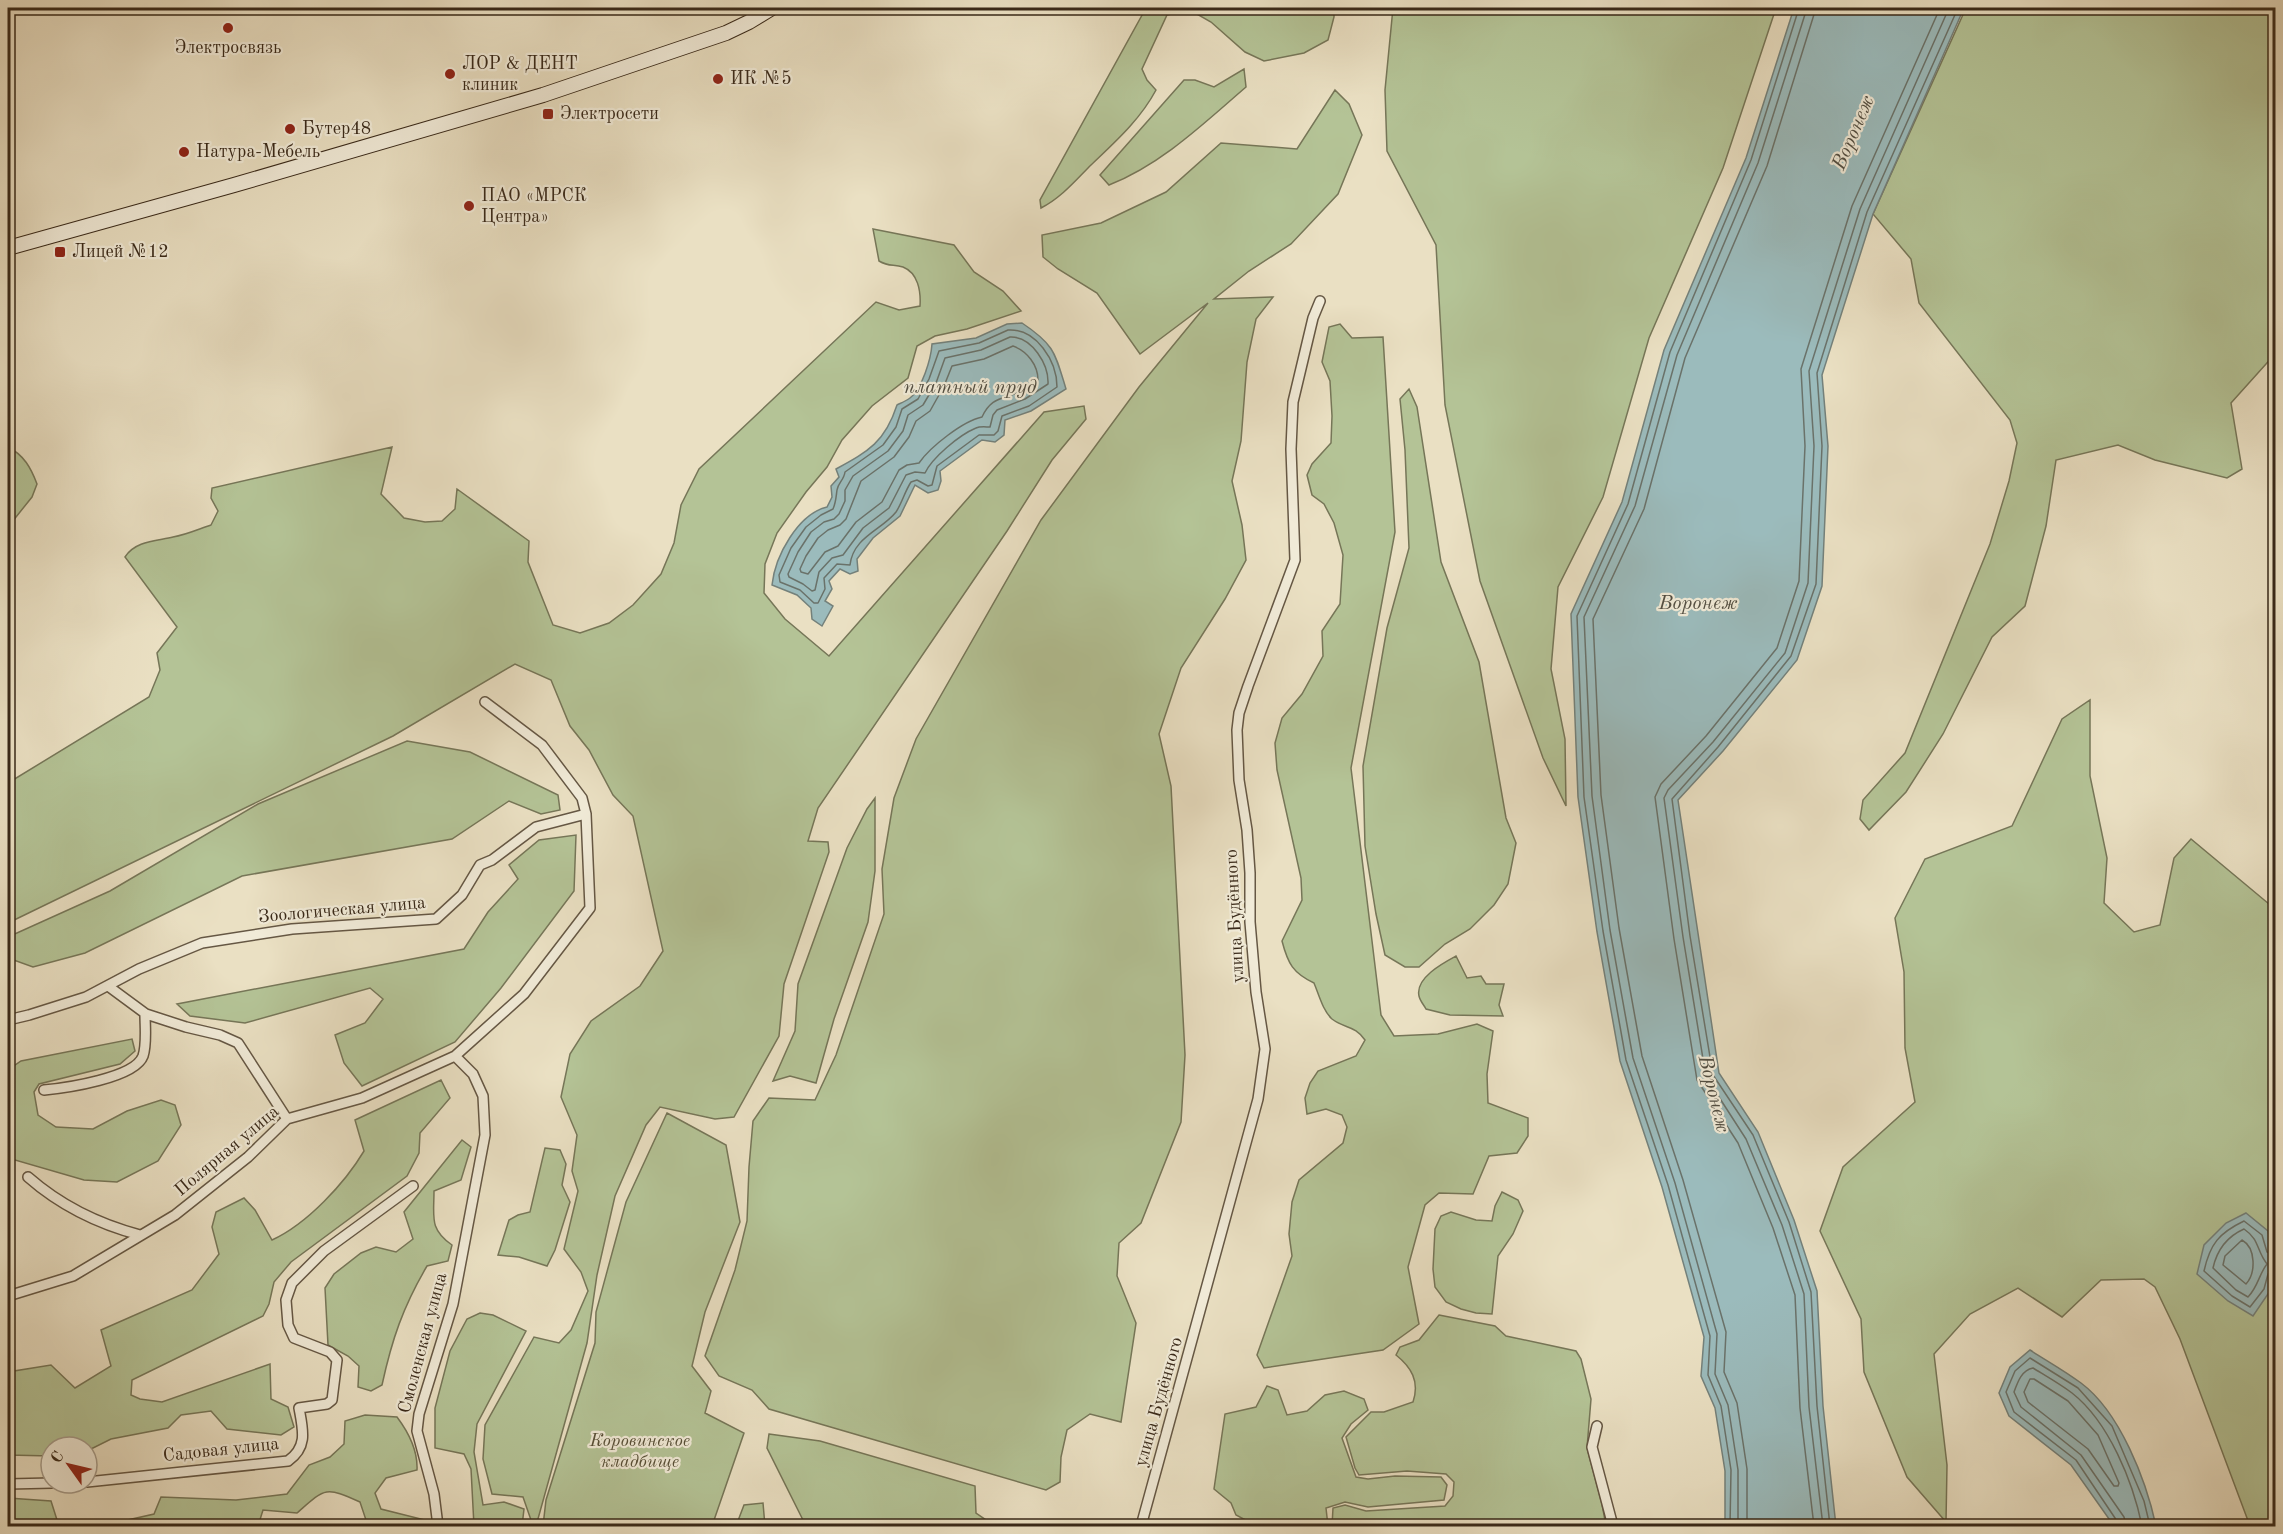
<svg xmlns="http://www.w3.org/2000/svg" width="2283" height="1534" viewBox="0 0 2283 1534" font-family="'Old Standard TT',serif">
  <rect width="100%" height="100%" fill="#eae0c3"/>
  <filter id="stains"><feTurbulence type="fractalNoise" baseFrequency=".00333" numOctaves="4"/><feColorMatrix values="0 0 0 0 .2 0 0 0 0 .09 0 0 0 0 .02 0 0 0 .5 -.17"/></filter>
  <radialGradient id="worn" r=".72"><stop offset=".6" stop-color="#630" stop-opacity="0"/><stop offset="1" stop-color="#630" stop-opacity=".3"/></radialGradient>
  <path fill="#b4c396" stroke="#767658" stroke-width="1.5" d="M1146,8H1334V17L1328,40L1304,53L1264,61L1245,52L1211,22L1190,10L1167,15L1142,69L1147,80L1156,90C1140,120 1115,142 1091,165C1076,180 1061,198 1041,208L1040,200Z
    M1393,8H1776L1723,168L1649,338L1603,497L1558,587L1551,669L1565,739L1566,806L1543,758L1480,581L1445,405L1436,245L1387,151L1385,90Z
    M1966,8H2275V354L2231,403L2242,469L2227,478L2155,460L2118,445L2056,460L2046,526L2025,606L1992,637L1943,734L1906,792L1869,830L1860,819L1863,800L1905,753L1990,544L2009,481L2017,443L2010,420L1919,303L1911,259L1873,214Z
    M1244,69L1246,87C1203,124 1162,164 1109,185L1100,175L1184,80H1195L1214,87Z
    M1335,90L1349,104L1362,135L1338,194L1291,244L1249,271L1214,299L1273,297L1256,319L1247,362L1241,441L1232,481L1242,525L1246,560L1225,599L1181,668L1159,734L1171,786L1185,1055L1181,1122L1141,1223L1119,1243L1117,1276L1136,1323L1121,1422L1090,1414L1067,1430L1061,1457L1060,1482L1046,1490L769,1409L752,1390L719,1376L705,1356L735,1270L747,1221L749,1167L753,1121L769,1098L815,1100L836,1055L884,914L882,869L894,798L916,739L1041,520L1139,387L1208,303L1140,354L1097,293L1058,269L1043,257L1042,235L1101,223L1166,192L1221,143L1297,149Z
    M873,229L954,245L974,272L1003,291L1021,311L967,329L935,336L917,346L908,378L872,406L842,440L827,467L806,492L777,533L765,564L764,593L785,619L829,656L1044,412L1084,406L1086,419L1052,460L1007,531L818,808L808,841L828,842L829,852L784,984L779,1036L734,1117L715,1119L660,1107L646,1125L615,1196L597,1275L587,1343L536,1526H530L531,1520L523,1497L492,1494L483,1459L485,1425L534,1337L559,1343L571,1330L588,1291L581,1272L564,1249L578,1191L572,1171L577,1135L561,1097L570,1054L591,1021L640,986L663,951L633,816L613,795L589,750L570,726L551,680L515,664L393,736L8,923V783L149,697L160,670L157,653L177,627L125,557C135,541 156,541 173,537C186,535 199,529 211,525L218,511L211,498L212,488L392,447L381,494L404,518L425,522L442,521L455,509L457,489L529,541L528,562L553,625L580,633L609,623L633,605L661,574L674,543L681,505L699,469L876,302L899,310L920,306C921,291 918,273 903,267C893,264 889,267 879,261Z
    M1340,324L1352,338L1383,337L1395,532L1351,768L1381,1015L1394,1036L1438,1034L1477,1024L1493,1031L1487,1074L1488,1103L1528,1118V1136L1517,1153L1489,1156L1473,1194L1439,1193L1425,1205L1408,1267L1419,1324L1383,1350L1264,1368L1257,1355L1292,1256L1289,1234L1292,1202L1299,1180L1343,1143L1347,1127L1342,1115L1326,1109L1307,1114L1305,1098L1310,1083L1318,1071L1356,1056L1365,1040C1355,1025 1345,1029 1332,1019C1323,1011 1319,995 1314,983C1293,973 1288,964 1282,941L1302,900L1301,878L1277,770L1275,743L1282,718L1302,694L1323,656L1322,631L1340,604L1343,555L1334,523L1324,504L1312,495L1307,475L1312,464L1331,443L1332,416L1330,381L1322,362L1329,327Z
    M1409,389L1417,407L1441,562L1479,662L1506,818L1516,843L1508,884L1494,905L1470,929L1445,944L1419,967H1405L1385,955L1376,914L1365,846L1363,766L1387,628L1409,548L1405,450L1400,399Z
    M8,447C24,455 31,468 37,484L32,497L8,527Z
    M2090,700V776L2107,858L2104,903L2134,932L2160,925L2174,858L2191,839L2275,909V1526H2250L2180,1339L2155,1287L2144,1279L2101,1280L2062,1317L2018,1288L1970,1314L1934,1354L1947,1465L1946,1522L1907,1477L1864,1372L1861,1319L1820,1231L1843,1167L1915,1102L1905,1048L1904,972L1895,918L1925,859L2012,826L2062,719Z
    M407,741L470,752L558,795L560,810L541,814L509,801L452,839L242,876L85,953L33,967L8,958V937L110,891L258,804Z
    M875,798V871L868,922L834,1019L816,1083L790,1076L773,1081L795,1031L798,984L847,848L867,809Z
    M576,835L574,891L501,988L455,1042L362,1086L344,1063L335,1035L365,1023L383,999L370,988L245,1023L190,1016L177,1004L464,949L488,912L518,879L509,865L539,840Z
    M1456,956L1467,978L1481,976L1486,984H1504L1499,1005L1503,1016L1450,1015L1426,1009C1424,1005 1420,1001 1419,996C1415,978 1443,963 1456,956Z
    M132,1039L135,1051L120,1064L39,1084L34,1092L38,1115L56,1127L93,1129L127,1111L161,1100L175,1105L181,1125L158,1161L117,1182L84,1180L8,1158V1070L21,1061Z
    M441,1080L450,1098L420,1133L419,1153L407,1176L291,1262L274,1282L269,1304L263,1316L132,1380L131,1395L140,1399L162,1402L270,1364L271,1399L288,1407L294,1427L281,1435L227,1429L211,1411L181,1415L168,1428L111,1439L87,1451V1447H51V1456L8,1455V1372L51,1365L75,1388L111,1366L101,1330L192,1290L219,1254L212,1227L216,1212L244,1198L255,1210L272,1240C307,1224 345,1183 364,1151L355,1120Z
    M667,1113L726,1145L740,1222L705,1312L692,1366L711,1391L705,1413L744,1433L712,1526H543L546,1500L595,1343L596,1312L626,1202Z
    M462,1140L471,1147L461,1180L434,1191C434,1217 429,1229 452,1245L448,1261L427,1266C403,1307 392,1339 382,1385L371,1391L358,1387L359,1366L348,1356L328,1345L325,1288L334,1274L361,1253L376,1247L396,1252L413,1239L404,1212Z
    M545,1148L560,1150L566,1164L562,1185L570,1202L555,1250L547,1266L519,1257L498,1255L509,1220L518,1215L530,1212Z
    M1502,1192L1518,1200L1523,1211L1513,1234L1498,1256L1492,1314L1476,1313L1461,1309L1446,1302L1435,1287L1433,1269L1435,1229L1441,1216L1451,1212L1476,1220L1492,1221L1495,1206Z
    M480,1313L493,1315L526,1331L477,1424L474,1452L483,1505L504,1502L524,1509L522,1526H474L471,1469L464,1454L435,1448V1408L450,1351L467,1319Z
    M1439,1315L1495,1326L1506,1336L1576,1351L1581,1359L1591,1399L1587,1448L1602,1504L1606,1526H1332L1333,1508L1345,1505L1366,1511L1445,1506L1453,1496L1454,1482L1446,1474L1407,1471L1359,1475L1355,1468L1346,1437L1371,1412H1384L1413,1402C1420,1381 1411,1367 1396,1355L1400,1347L1419,1340Z
    M1267,1386L1278,1390L1287,1415L1307,1411L1325,1395L1344,1391L1364,1399L1368,1410L1351,1424L1342,1438L1356,1477L1368,1479L1395,1476L1441,1477L1447,1485L1444,1500L1368,1507L1345,1502L1326,1508L1328,1526H1253V1524L1236,1515L1231,1503L1214,1489L1225,1414L1256,1407Z
    M365,1415L397,1417C409,1433 418,1450 417,1470L386,1478L375,1493L381,1509L425,1520V1526H368L360,1502C325,1486 325,1488 297,1513L263,1510L258,1526H108L110,1524L154,1514L161,1497L236,1500L287,1494L309,1465L330,1457L344,1444L345,1421Z
    M769,1434L820,1441L975,1486L976,1513L995,1526H806L767,1448Z
    M8,1498L51,1501L58,1523L73,1526H8Z
    M763,1503L765,1526H736L744,1505Z"/>
  <path fill="#9bbbbc" stroke="#74817b" stroke-width="1.5" d="M1794,8H1964L1873,214L1822,375L1828,446L1822,586L1797,660L1723,751L1678,800L1719,1073L1758,1132L1794,1220L1817,1291L1823,1406L1836,1526H1725V1471L1715,1408L1701,1376L1704,1337L1662,1187L1620,1061L1597,932L1578,797L1571,614L1622,502L1664,350L1746,158Z
    M1022,323C1055,345 1055,353 1066,389L1031,411L1005,420L1004,435L995,442L982,440L940,471L941,481L938,490L928,493L915,485L900,516L873,538L857,559L858,571L850,574L840,569L829,581L832,589L825,601L833,606L822,626L812,619L811,608L797,595L772,585C775,556 798,514 827,507L832,497L831,486L839,477L836,469C869,451 885,442 897,405C901,403 906,401 910,398C922,389 931,359 932,344L976,338L1007,324Z
    M2246,1213L2268,1231L2275,1260L2270,1291L2253,1316L2228,1301L2197,1274L2204,1245L2226,1223Z
    M2030,1350C2047,1361 2065,1371 2081,1383C2120,1412 2146,1480 2156,1526H2114L2071,1465L2009,1416L1999,1393L2010,1367Z"/>
  <g fill="none" stroke-linecap="round" stroke-linejoin="round">
    <path stroke="#6a726a" stroke-width="1.5" d="M1008,330C1036,328 1057,361 1057,387L1029,406L1002,416L998,431L994,435H979L937,466L932,485L928,486L917,480L911,482C905,491 902,503 896,512C882,530 853,537 850,565L837,564L824,578L825,589L818,603H814L800,590L780,582L779,575L791,548L806,527L821,515L833,509C836,502 836,497 837,490C838,483 844,480 845,472L883,445L896,427L902,409L918,399L929,379L939,351L979,343Z
      M1010,337C1032,336 1049,365 1048,384L1025,399L997,410L993,415L990,427C986,427 980,426 976,428C959,435 932,458 925,473L915,472L906,475L889,508L863,528L843,555L832,558L819,572L815,590L812,591L803,584L789,577L788,574L798,552L811,532L824,522L834,519L839,514L845,501V490L853,476L888,451L903,431L908,415L923,405L936,383L945,358L981,350Z
      M1013,346C1027,351 1038,365 1038,380C1032,384 1027,388 1021,391C1003,400 992,396 982,417C963,421 930,447 919,463L907,465L899,470L882,502L856,522L838,546L825,552L808,574L801,572L800,569L806,556L818,538L828,530L840,525L846,519L861,481L894,457L909,437L916,421L930,411L944,386L952,366L984,359Z
      M2244,1229C2260,1240 2256,1250 2267,1264C2259,1274 2258,1287 2248,1297L2236,1290L2213,1268C2217,1250 2226,1237 2244,1229Z
      M2242,1240C2256,1248 2256,1273 2246,1284L2223,1265L2225,1256Z
      M2276,1256L2267,1252L2262,1235L2244,1221C2219,1233 2210,1244 2204,1271L2232,1296L2250,1307L2264,1289L2268,1274L2276,1272
      M2030,1379H2034L2068,1401L2098,1435L2119,1483L2118,1486H2114L2088,1449L2028,1402L2024,1392Z
      M1730,1526L1731,1470L1721,1406L1708,1375L1710,1336L1668,1185L1626,1060L1603,931L1584,797L1577,616L1628,504L1670,352L1751,160L1799,8
      M1738,1526V1470L1728,1405L1715,1374L1717,1334L1675,1183L1633,1058L1610,930L1592,796L1584,617L1635,506L1677,355L1758,163L1807,8
      M1747,1526V1469L1737,1403L1724,1372L1726,1332L1683,1180L1642,1056L1619,928L1601,795L1593,619L1644,509L1685,358L1767,166L1816,8
      M1814,1526L1800,1408L1795,1295L1773,1228L1738,1143L1697,1080L1674,939L1655,797L1661,784L1706,736L1777,648L1799,581L1805,446L1801,369L1852,206L1940,8
      M1823,1526L1809,1407L1804,1294L1782,1225L1746,1139L1706,1077L1683,937L1664,798L1668,790L1713,742L1785,653L1808,583L1814,446L1809,371L1860,209L1949,8
      M1830,1526L1817,1406L1811,1292L1789,1222L1753,1135L1713,1075L1690,936L1672,799L1718,747L1791,656L1816,584L1822,446L1817,373L1867,212L1958,8
      M2118,1526L2117,1521L2076,1460L2014,1412L2006,1392L2015,1371L2030,1358L2078,1388L2112,1426L2144,1501L2150,1526
      M2126,1526L2124,1517L2081,1455L2021,1407L2014,1392C2018,1381 2022,1370 2033,1368C2046,1376 2060,1384 2072,1393C2109,1422 2133,1482 2142,1526"/>
    <g stroke="#655744" stroke-width="12">
      <path id="minor" d="M108,986L146,1014L186,1027L220,1035L238,1043L287,1119
        M8,1020L29,1015L86,997L139,969L202,943L292,929L436,919L462,895L480,865L492,860L536,827L586,814
        M44,1090C66,1088 135,1078 143,1056C147,1044 145,1027 145,1014
        M28,1177C61,1206 98,1224 140,1235
        M8,1296L73,1276L175,1215L248,1157L287,1119L362,1098L455,1056L524,994L590,908L586,814L582,798L542,745L485,702
        M1597,1426L1592,1447L1613,1526
        M87,1482L288,1461C308,1447 303,1430 299,1408L327,1404L332,1400L337,1360L330,1352L294,1338L288,1325L286,1300L292,1283L324,1251L413,1186
        M8,1484L52,1483
        M438,1526L434,1494L417,1431L419,1414L453,1304L485,1135L483,1096L473,1074L455,1056
        M1141,1526L1258,1099L1265,1049L1256,992L1250,922V873L1247,830L1239,780L1237,730L1239,713L1248,686L1295,560L1291,449L1293,402L1313,318L1320,301"/>
    </g>
    <g stroke="#392919" stroke-width="16">
      <path id="secondary" d="M8,248L234,185L543,95L726,33L749,22L772,8"/>
    </g>
    <use href="#minor" stroke="#f1ebd8" stroke-width="9"/>
    <use href="#secondary" stroke="#f1ebd8" stroke-width="14"/>
  </g>
  <g fill="#8f2418" stroke="#f1ebd8" stroke-width="2">
    <circle cx="228" cy="28" r="6"/>
    <circle cx="450" cy="74" r="6"/>
    <circle cx="718" cy="79" r="6"/>
    <rect x="542" y="108" width="12" height="12" rx="3"/>
    <circle cx="290" cy="129" r="6"/>
    <circle cx="184" cy="152" r="6"/>
    <circle cx="469" cy="206" r="6"/>
    <rect x="54" y="246" width="12" height="12" rx="3"/>
  </g>
  <g text-anchor="middle" dominant-baseline="central" stroke-width="4.5" stroke-linejoin="round" paint-order="stroke">
    <g font-size="18" fill="#392919" stroke="#f1ebd8" text-anchor="start">
      <text x="228" y="48" text-anchor="middle">Электросвязь</text>
      <text x="462" y="64">ЛОР &amp; ДЕНТ<tspan x="462" dy="21">клиник</tspan></text>
      <text x="730" y="79">ИК №5</text>
      <text x="560" y="114">Электросети</text>
      <text x="302" y="129">Бутер48</text>
      <text x="196" y="152">Натура-Мебель</text>
      <text x="481" y="196">ПАО «МРСК<tspan x="481" dy="21">Центра»</tspan></text>
      <text x="72" y="252">Лицей №12</text>
    </g>
    <g font-size="18" fill="#392919" stroke="#f1ebd8">
      <text transform="translate(342 910) rotate(-5)">Зоологическая улица</text>
      <text transform="translate(1235 916) rotate(-93)">улица Будённого</text>
      <text transform="translate(227 1151) rotate(-40)">Полярная улица</text>
      <text transform="translate(423 1343) rotate(-75)">Смоленская улица</text>
      <text transform="translate(1159 1402) rotate(-74)">улица Будённого</text>
      <text transform="translate(221 1450) rotate(-6)">Садовая улица</text>
    </g>
    <g font-size="18" font-style="italic" fill="#585038" stroke="#f1ebd8">
      <text x="640" y="1441">Коровинское<tspan x="640" dy="21">кладбище</tspan></text>
    </g>
    <g font-size="20" font-style="italic" fill="#524e42" stroke="#f1ebd8">
      <text transform="translate(1854 133) rotate(-67)">Воронеж</text>
      <text x="970" y="388">платный пруд</text>
      <text x="1698" y="604">Воронеж</text>
      <text transform="translate(1713 1094) rotate(76)">Воронеж</text>
    </g>
  </g>
  <rect width="2283" height="1534" fill="none" stroke="#eae0c3" stroke-width="30"/>
  <rect x="9" y="9" width="2265" height="1516" fill="none" stroke="#392919" stroke-width="3"/>
  <rect x="15" y="15" width="2253" height="1504" fill="none" stroke="#392919" stroke-width="1.5"/>
  <g transform="translate(69 1465) rotate(304)"><circle r="28" fill="#f1ebd8" stroke="#a79d8c" stroke-width="1.5"/>
  <path d="M0-4.5L10 22L0 15L-10 22Z" fill="#8f2418"/>
  <text y="-9" font-size="16" font-weight="bold" text-anchor="middle" fill="#392919">С</text>
  </g>
  <rect width="100%" height="100%" filter="url(#stains)"/>
  <rect width="100%" height="100%" fill="url(#worn)"/>
</svg>
